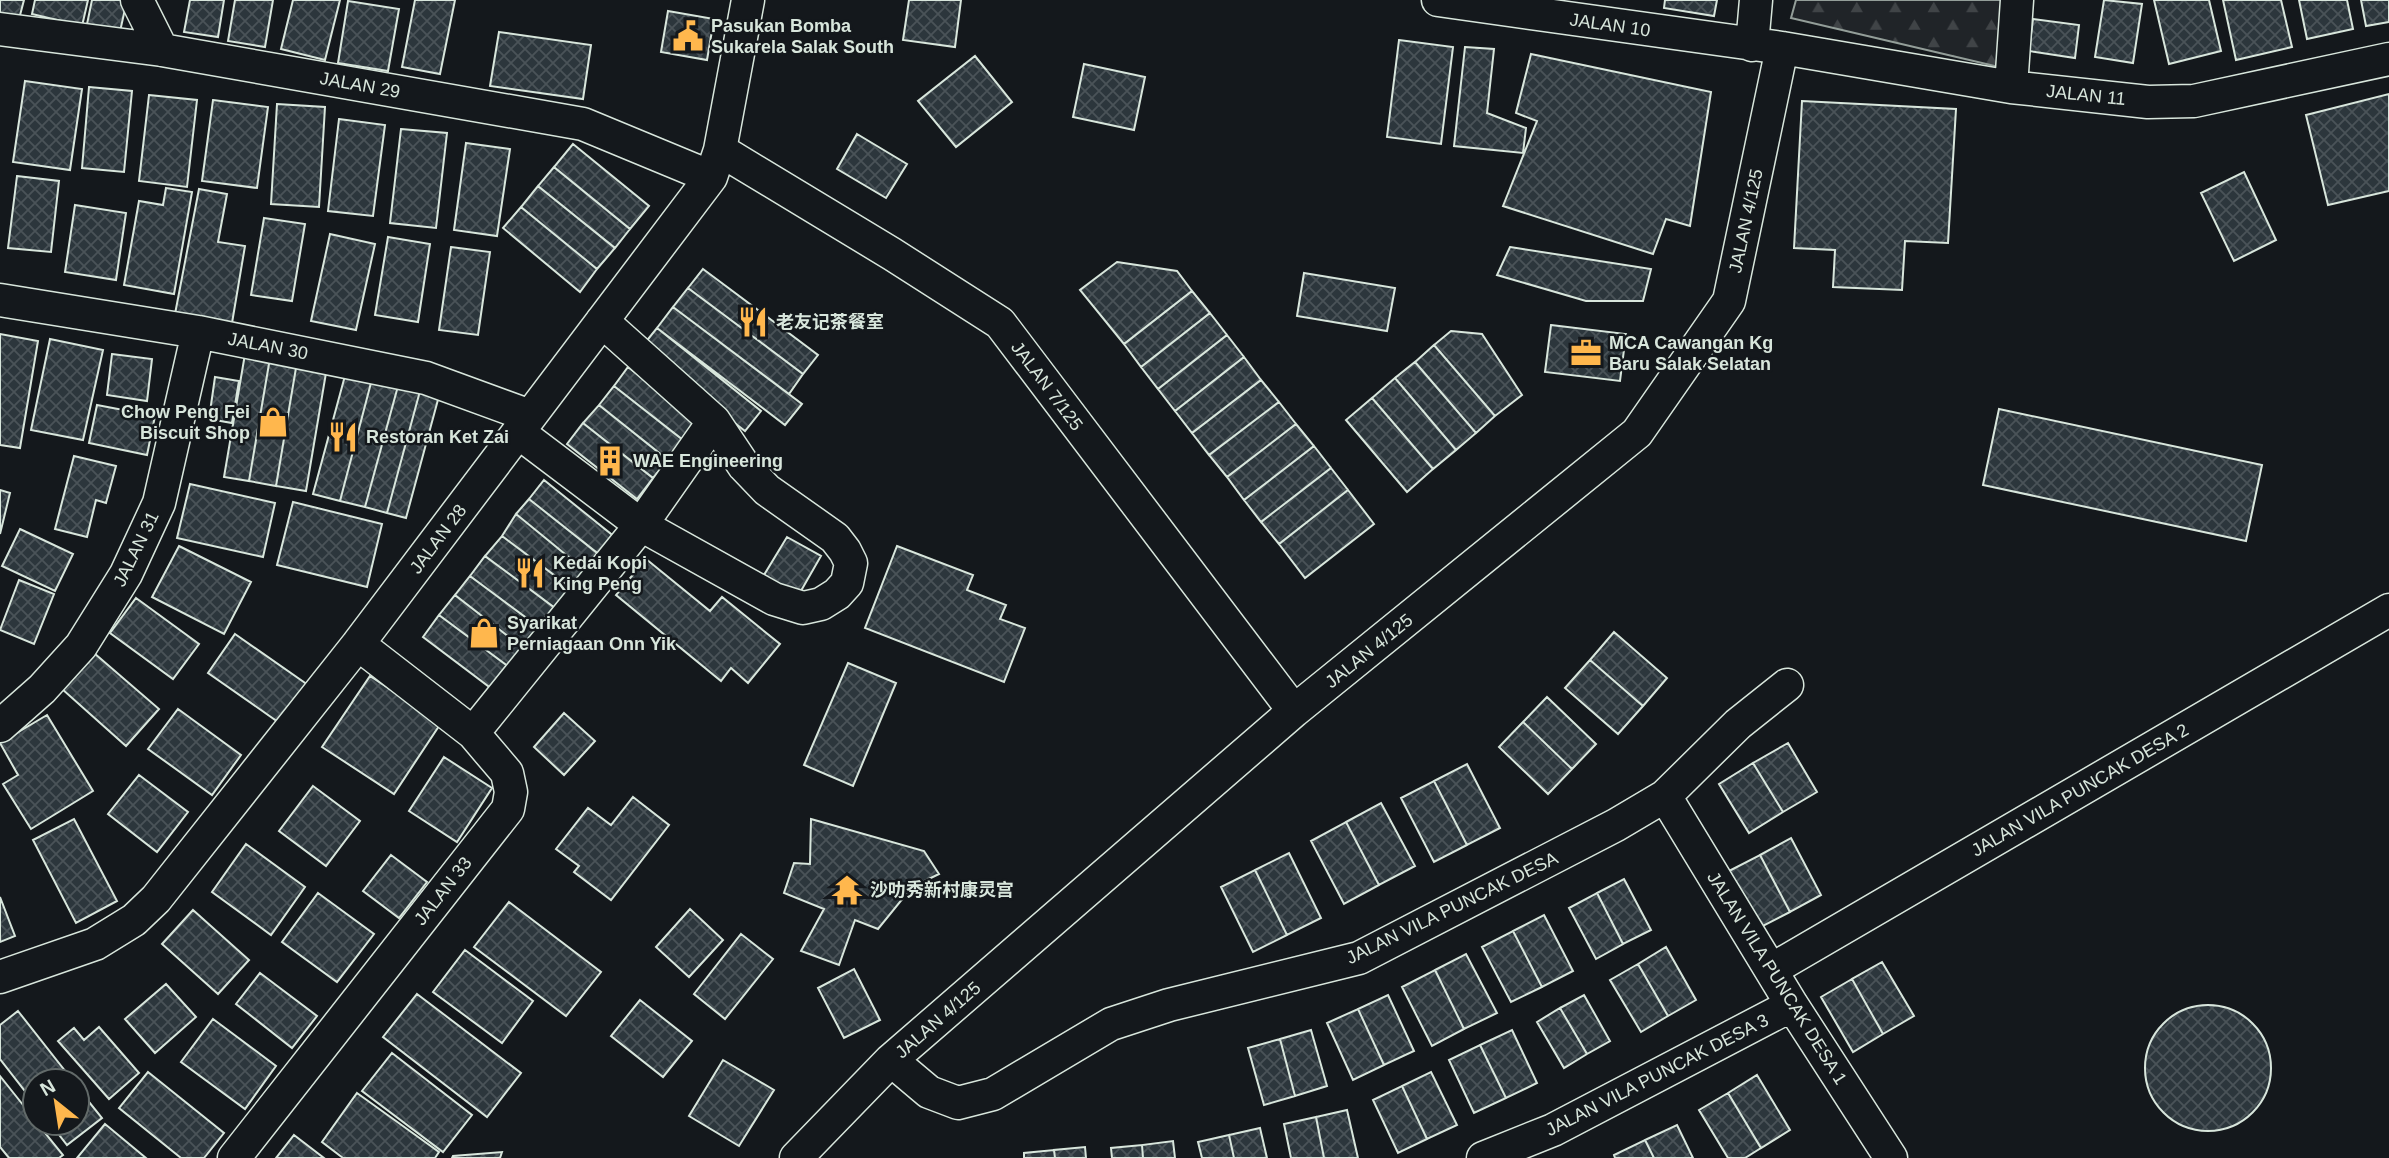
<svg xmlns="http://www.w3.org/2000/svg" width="2389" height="1158" viewBox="0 0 2389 1158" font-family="Helvetica,'Noto Sans SC',sans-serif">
  <defs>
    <pattern id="forest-firs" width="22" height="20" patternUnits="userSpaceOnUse" patternTransform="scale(1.75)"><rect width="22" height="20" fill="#202428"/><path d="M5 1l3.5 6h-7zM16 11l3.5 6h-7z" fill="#404447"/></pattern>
    <pattern id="building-cross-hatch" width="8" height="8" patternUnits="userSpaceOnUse" patternTransform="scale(1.75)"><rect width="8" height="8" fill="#2c363c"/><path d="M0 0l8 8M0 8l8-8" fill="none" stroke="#4a5358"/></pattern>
  </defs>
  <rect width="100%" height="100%" fill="#14181c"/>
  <path fill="url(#forest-firs)" stroke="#939e99" stroke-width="2" d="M1796,0H2002L1999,67L1791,18Z"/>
  <path fill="url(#building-cross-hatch)" stroke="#d8e6dc" stroke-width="2" d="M0,0H24L19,19L0,15Z
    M35,0H88L82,26L32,14Z
    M92,0H127L119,36L86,29Z
    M190,0H224L218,37L184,32Z
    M235,0H273L265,47L228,41Z
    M293,0H340L325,60L281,49Z
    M415,0H455L440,74L402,67Z
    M909,0H961L955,47L903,40Z
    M1665,0H1717L1714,16L1664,8Z
    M2104,0L2142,4L2133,63L2095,57Z
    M2154,0H2209L2221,51L2169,64Z
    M2223,0H2281L2292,47L2236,60Z
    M2299,0H2347L2353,29L2307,39Z
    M2361,0H2389V22L2366,26Z
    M348,1L399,9L388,71L338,63Z
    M668,11L714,19L707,60L661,52Z
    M2033,19L2079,25L2075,58L2029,51Z
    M499,32L591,45L583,99L490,86Z
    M1399,40L1453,47L1441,144L1387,137Z
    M1465,47L1494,49L1487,113L1526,128L1523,153L1454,146Z
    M1531,54L1711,92L1690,226L1666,219L1653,254L1503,206L1537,121L1516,113Z
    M975,56L1012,102L956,147L918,101Z
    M1084,64L1145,77L1134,130L1073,117Z
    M25,81L82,89L70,170L13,162Z
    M89,87L132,91L124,172L82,168Z
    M2389,94V191L2328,205L2306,115Z
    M149,95L197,100L187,187L139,181Z
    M213,100L268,107L257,188L202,181Z
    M1802,101L1956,109L1948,243L1905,241L1902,290L1833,287L1835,250L1794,248Z
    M277,104L325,107L319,207L271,204Z
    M339,119L385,125L373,216L328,211Z
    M401,129L447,133L436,228L390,223Z
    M857,134L907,164L886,198L837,169Z
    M466,143L510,149L497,236L454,230Z
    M573,144L649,206L630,229L554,167Z
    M554,167L630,229L615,248L538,186Z
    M2244,172L2276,240L2234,261L2201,193Z
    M17,176L59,181L51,252L8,248Z
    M538,186L615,248L597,269L521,207Z
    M166,188L192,192L174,294L124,285L139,201L163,205Z
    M199,189L227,194L218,242L245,246L232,323L175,314Z
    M75,205L126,213L116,280L65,272Z
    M521,207L597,269L580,292L503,228Z
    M264,218L305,224L292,301L251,295Z
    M330,234L375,244L356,330L311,321Z
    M388,237L430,244L418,322L375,315Z
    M451,247L490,252L478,335L439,330Z
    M1510,247L1651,269L1643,301H1586L1497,275Z
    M1117,262L1177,271L1192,291L1124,344L1080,290Z
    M703,269L818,355L803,374L688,288Z
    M1304,273L1395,288L1387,331L1297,316Z
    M688,288L803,374L789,394L673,307Z
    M1192,291L1210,313L1141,367L1124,344Z
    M673,307L802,404L785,425L657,328Z
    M1210,313L1227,335L1158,389L1141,367Z
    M1551,325L1626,334L1620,381L1545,372Z
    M657,328L761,411L745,431L640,349Z
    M1451,331L1482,334L1522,395L1495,416L1434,345Z
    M0,334L38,341L20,448L0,445Z
    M1227,335L1244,357L1175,411L1158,389Z
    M50,339L103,350L83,440L31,430Z
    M1434,345L1495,416L1476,433L1415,362Z
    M112,354L152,359L147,401L107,395Z
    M245,354L270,358L249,481L224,477Z
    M1244,357L1261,380L1192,433L1175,411Z
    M270,358L297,362L276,486L249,481Z
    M297,362L327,367L306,491L276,486Z
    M1415,362L1476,433L1456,450L1395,378Z
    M628,367L698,422L683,440L614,386Z
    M346,372L372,379L340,501L313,494Z
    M215,377L239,381L232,423L209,419Z
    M1395,378L1456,450L1433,469L1372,398Z
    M372,379L398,386L365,507L340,501Z
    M1261,380L1279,402L1209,455L1192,433Z
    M398,386L420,391L387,513L365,507Z
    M614,386L683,440L668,460L599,405Z
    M420,391L439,396L406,518L387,513Z
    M1372,398L1433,469L1407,492L1346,420Z
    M1279,402L1296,424L1227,477L1209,455Z
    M97,405L155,416L147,455L89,443Z
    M599,405L668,460L653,478L583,423Z
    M1999,409L2262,465L2246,541L1983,485Z
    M583,423L653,478L637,499L567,444Z
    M1296,424L1314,446L1244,500L1227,477Z
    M1314,446L1331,468L1261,522L1244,500Z
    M74,456L116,466L106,503L96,500L87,537L55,529Z
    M1331,468L1348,490L1279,544L1261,522Z
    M544,480L616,538L601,556L529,499Z
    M190,484L275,503L263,557L177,538Z
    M0,490L10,493L0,534Z
    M1348,490L1374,524L1305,578L1279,544Z
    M529,499L601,556L587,572L516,514Z
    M293,502L382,524L367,587L277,565Z
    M516,514L587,572L574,590L502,536Z
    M20,529L73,554L55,591L2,566Z
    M502,536L574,590L559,611L485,556Z
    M787,537L821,556L798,596L764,575Z
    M179,546L251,582L224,634L152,597Z
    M897,546L973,575L967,590L1006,605L1000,619L1025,628L1004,682L865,628Z
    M485,556L559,611L544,631L470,576Z
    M646,559L710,611L722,597L780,644L748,683L731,668L721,681L616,595Z
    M470,576L544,631L527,651L455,595Z
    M19,580L54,594L34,644L0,630Z
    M455,595L527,651L513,670L439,615Z
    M136,598L199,644L173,679L110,633Z
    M439,615L513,670L496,692L423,637Z
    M1614,632L1667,678L1643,706L1590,660Z
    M235,634L308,685L281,724L208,673Z
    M94,653L159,709L126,746L62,689Z
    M1590,660L1643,706L1618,734L1565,688Z
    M848,663L896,683L853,786L804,765Z
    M370,676L441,723L394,794L322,747Z
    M1547,697L1596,744L1572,769L1523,722Z
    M178,709L241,755L212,795L148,749Z
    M564,713L595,741L564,775L534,747Z
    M47,715L93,791L31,829L3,784L18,775L0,743Z
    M1523,722L1572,769L1548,794L1499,747Z
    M1788,743L1817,792L1783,812L1753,763Z
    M444,757L492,788L457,842L409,811Z
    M1753,763L1783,812L1749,833L1719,784Z
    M1467,764L1500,828L1467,845L1434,781Z
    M139,775L188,812L157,852L108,814Z
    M1434,781L1467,845L1434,862L1401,798Z
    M313,786L360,821L326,866L279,831Z
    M633,797L669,825L611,900L574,872L579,866L556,849L588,808L611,825Z
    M1381,803L1415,866L1379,885L1346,822Z
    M74,819L117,901L76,923L33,840Z
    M811,819L924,851L939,874L912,887L878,929L855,920L839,965L801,951L824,909L784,893L794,863L810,864Z
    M1346,822L1379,885L1344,904L1311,841Z
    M1791,838L1821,895L1790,912L1760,855Z
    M246,844L305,887L271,935L212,892Z
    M1289,853L1321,918L1287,935L1255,870Z
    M391,855L427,882L399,918L363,891Z
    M1760,855L1790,912L1759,928L1729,871Z
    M1255,870L1287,935L1253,952L1221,887Z
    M1624,879L1651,930L1623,944L1597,893Z
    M318,893L374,934L337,982L282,942Z
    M1597,893L1623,944L1596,959L1569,908Z
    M0,897L15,936L0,942Z
    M509,902L601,972L566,1016L474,947Z
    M690,909L723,940L689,977L656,947Z
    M193,910L249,960L218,994L162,944Z
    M1544,915L1573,971L1542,987L1513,931Z
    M1513,931L1542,987L1511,1002L1482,947Z
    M741,934L773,959L725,1019L694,994Z
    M1666,947L1696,1000L1668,1016L1638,964Z
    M465,950L533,1001L502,1043L433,992Z
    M1466,954L1497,1013L1464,1029L1435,970Z
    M1882,962L1914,1016L1883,1034L1852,979Z
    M1638,964L1668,1016L1641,1032L1610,980Z
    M854,969L880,1020L844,1038L818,988Z
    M1435,970L1464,1029L1432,1046L1402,987Z
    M260,973L317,1016L292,1048L236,1004Z
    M1852,979L1883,1034L1853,1052L1821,997Z
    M166,984L196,1017L155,1053L125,1019Z
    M417,994L521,1073L487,1117L383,1037Z
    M1388,995L1414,1051L1384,1065L1358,1009Z
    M1584,995L1610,1041L1587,1054L1560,1008Z
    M640,1000L692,1041L663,1077L611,1036Z
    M2145 1068a63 63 0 1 1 126 0a63 63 0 1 1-126 0Z
    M1560,1008L1587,1054L1564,1068L1537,1022Z
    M1358,1009L1384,1065L1353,1080L1327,1023Z
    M18,1011L73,1081H35V1104L0,1059V1025Z
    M213,1019L276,1066L245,1109L181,1062Z
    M99,1027L139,1073L109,1099L58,1041L74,1028L84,1040Z
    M1311,1030L1327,1086L1295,1096L1280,1039Z
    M1512,1030L1537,1083L1506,1098L1480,1045Z
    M1280,1039L1295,1096L1264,1105L1248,1048Z
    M1480,1045L1506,1098L1474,1113L1449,1060Z
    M392,1053L472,1115L443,1152L362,1091Z
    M723,1060L774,1090L739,1146L689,1116Z
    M148,1072L224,1133L204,1158H181L119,1108Z
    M1431,1072L1457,1125L1427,1139L1402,1086Z
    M1757,1075L1790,1130L1761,1148L1728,1093Z
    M0,1076L35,1120V1123H37L63,1155L59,1158H9L0,1147Z
    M1402,1086L1427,1139L1398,1153L1373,1100Z
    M77,1087L102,1118L67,1145L50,1123H77Z
    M357,1093L439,1152L435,1158H343L322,1142Z
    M1728,1093L1761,1148L1745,1158H1728L1699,1110Z
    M1347,1110L1358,1158H1324L1316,1117Z
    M1316,1117L1324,1158H1291L1284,1124Z
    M105,1124L146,1158H77Z
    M1677,1125L1693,1158H1654L1645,1140Z
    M1260,1128L1267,1158H1234L1229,1135Z
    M294,1135L324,1158H276Z
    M1229,1135L1234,1158H1202L1198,1142Z
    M1645,1140L1654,1158H1615L1614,1155Z
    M1173,1141L1175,1158H1143L1142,1145Z
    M1142,1145L1143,1158H1112L1111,1148Z
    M1085,1147L1086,1158H1055L1054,1150Z
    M1054,1150L1055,1158H1024V1153Z
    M502,1152L500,1158H452L453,1156Z"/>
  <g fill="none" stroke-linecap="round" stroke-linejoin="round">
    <g stroke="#d8e6dc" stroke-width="35">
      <path id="minor" d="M137,0L162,50
        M1438,0L1782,48L2011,87L2148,102L2194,101L2389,59
        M0,29L162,50L583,124L711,177
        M1752,45L1756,0
        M2011,87L2017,0
        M720,150L892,254L1000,323L1294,711
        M0,300L198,332L426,378L530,416
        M518,432L641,525L774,599L803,608L821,604L837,594L847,583L851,563L845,551L835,538L767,490L744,466L714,421L602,321
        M0,726L42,689L81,646L126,574L159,503L198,332
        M473,733L641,525L714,421
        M1665,796L1792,1005L1891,1158
        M1771,970L2389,610
        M0,977L95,944L134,920L156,899L358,644L711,177L720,150L748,0
        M891,1060L929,1092L958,1103L993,1094L1111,1024L1169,1005L1359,958L1616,825L1665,796L1738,724L1787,685
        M234,1158L508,809L511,792L507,773L473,733L358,644
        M796,1158L891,1060L1294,711L1637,433L1729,301L1782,48
        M1483,1158L1553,1130L1792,1005"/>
    </g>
    <use href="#minor" stroke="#14181c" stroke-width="32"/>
  </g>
  <defs>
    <g id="civic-bare" transform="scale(2.415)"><path d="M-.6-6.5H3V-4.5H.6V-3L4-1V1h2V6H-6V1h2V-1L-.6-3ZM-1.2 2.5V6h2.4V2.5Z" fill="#ffb74d" stroke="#14181c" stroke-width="2.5" paint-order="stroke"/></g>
    <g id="restaurant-bare" transform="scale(2.415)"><path d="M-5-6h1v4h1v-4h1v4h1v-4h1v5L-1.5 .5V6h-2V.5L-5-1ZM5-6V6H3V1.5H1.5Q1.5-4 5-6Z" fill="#ffb74d" stroke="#14181c" stroke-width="2.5" paint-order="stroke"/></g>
    <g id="office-bare" transform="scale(2.415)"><path d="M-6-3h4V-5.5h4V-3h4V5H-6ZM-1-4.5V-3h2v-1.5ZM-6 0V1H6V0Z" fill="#ffb74d" stroke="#14181c" stroke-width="2.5" paint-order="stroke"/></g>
    <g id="shop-bare" transform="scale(2.415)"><path d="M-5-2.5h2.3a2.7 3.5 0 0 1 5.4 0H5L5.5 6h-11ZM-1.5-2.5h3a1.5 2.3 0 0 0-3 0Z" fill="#ffb74d" stroke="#14181c" stroke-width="2.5" paint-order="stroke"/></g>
    <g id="building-bare" transform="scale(2.415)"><path d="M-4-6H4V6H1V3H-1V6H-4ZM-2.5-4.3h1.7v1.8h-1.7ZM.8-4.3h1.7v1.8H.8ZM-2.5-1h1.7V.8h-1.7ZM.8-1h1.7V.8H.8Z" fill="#ffb74d" stroke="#14181c" stroke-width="2.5" paint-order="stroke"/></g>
    <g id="temple-bare" transform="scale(2.415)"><path d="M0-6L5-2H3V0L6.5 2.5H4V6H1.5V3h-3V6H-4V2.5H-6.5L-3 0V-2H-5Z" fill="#ffb74d" stroke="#14181c" stroke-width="2.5" paint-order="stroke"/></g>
  </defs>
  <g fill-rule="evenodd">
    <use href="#civic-bare" x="688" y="36"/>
    <use href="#restaurant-bare" x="753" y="322"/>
    <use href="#office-bare" x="1586" y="353"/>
    <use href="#shop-bare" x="273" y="422"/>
    <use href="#restaurant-bare" x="343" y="437"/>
    <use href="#building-bare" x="610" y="461"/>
    <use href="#restaurant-bare" x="530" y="573"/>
    <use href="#shop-bare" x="484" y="633"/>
    <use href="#temple-bare" x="847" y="890"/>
  </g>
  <g text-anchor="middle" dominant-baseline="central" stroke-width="5" stroke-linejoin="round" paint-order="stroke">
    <g font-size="18" fill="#d8e6dc" stroke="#14181c">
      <text transform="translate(1610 25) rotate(8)">JALAN 10</text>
      <text transform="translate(360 85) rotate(10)">JALAN 29</text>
      <text transform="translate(2086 95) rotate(6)">JALAN 11</text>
      <text transform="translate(1746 221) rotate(-78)">JALAN 4/125</text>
      <text transform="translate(268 346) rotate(11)">JALAN 30</text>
      <text transform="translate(1047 386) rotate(53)">JALAN 7/125</text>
      <text transform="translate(438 539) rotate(-53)">JALAN 28</text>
      <text transform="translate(136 549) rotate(-64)">JALAN 31</text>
      <text transform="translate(1369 651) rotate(-39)">JALAN 4/125</text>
      <text transform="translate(2080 790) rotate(-30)">JALAN VILA PUNCAK DESA 2</text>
      <text transform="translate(443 891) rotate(-52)">JALAN 33</text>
      <text transform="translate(1452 908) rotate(-26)">JALAN VILA PUNCAK DESA</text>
      <text transform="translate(1777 978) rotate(58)">JALAN VILA PUNCAK DESA 1</text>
      <text transform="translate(938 1020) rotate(-41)">JALAN 4/125</text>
      <text transform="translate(1657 1075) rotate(-27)">JALAN VILA PUNCAK DESA 3</text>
    </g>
    <g font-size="18" font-weight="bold" fill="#d8e6dc" stroke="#14181c" text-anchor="start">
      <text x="711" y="26">Pasukan Bomba<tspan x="711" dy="21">Sukarela Salak South</tspan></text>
      <text x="776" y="322">老友记茶餐室</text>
      <text x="1609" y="343">MCA Cawangan Kg<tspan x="1609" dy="21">Baru Salak Selatan</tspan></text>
      <text x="250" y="412" text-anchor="end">Chow Peng Fei<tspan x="250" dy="21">Biscuit Shop</tspan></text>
      <text x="366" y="437">Restoran Ket Zai</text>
      <text x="633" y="461">WAE Engineering</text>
      <text x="553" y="563">Kedai Kopi<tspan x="553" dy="21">King Peng</tspan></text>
      <text x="507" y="623">Syarikat<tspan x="507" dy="21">Perniagaan Onn Yik</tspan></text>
      <text x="870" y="890">沙叻秀新村康灵宫</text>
    </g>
  </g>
  <g transform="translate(56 1102) rotate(330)"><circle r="33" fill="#14181c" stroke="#626a69" stroke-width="2"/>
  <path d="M0-5L12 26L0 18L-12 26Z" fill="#ffb74d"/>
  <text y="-10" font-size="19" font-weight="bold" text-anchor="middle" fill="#d8e6dc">N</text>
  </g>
</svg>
